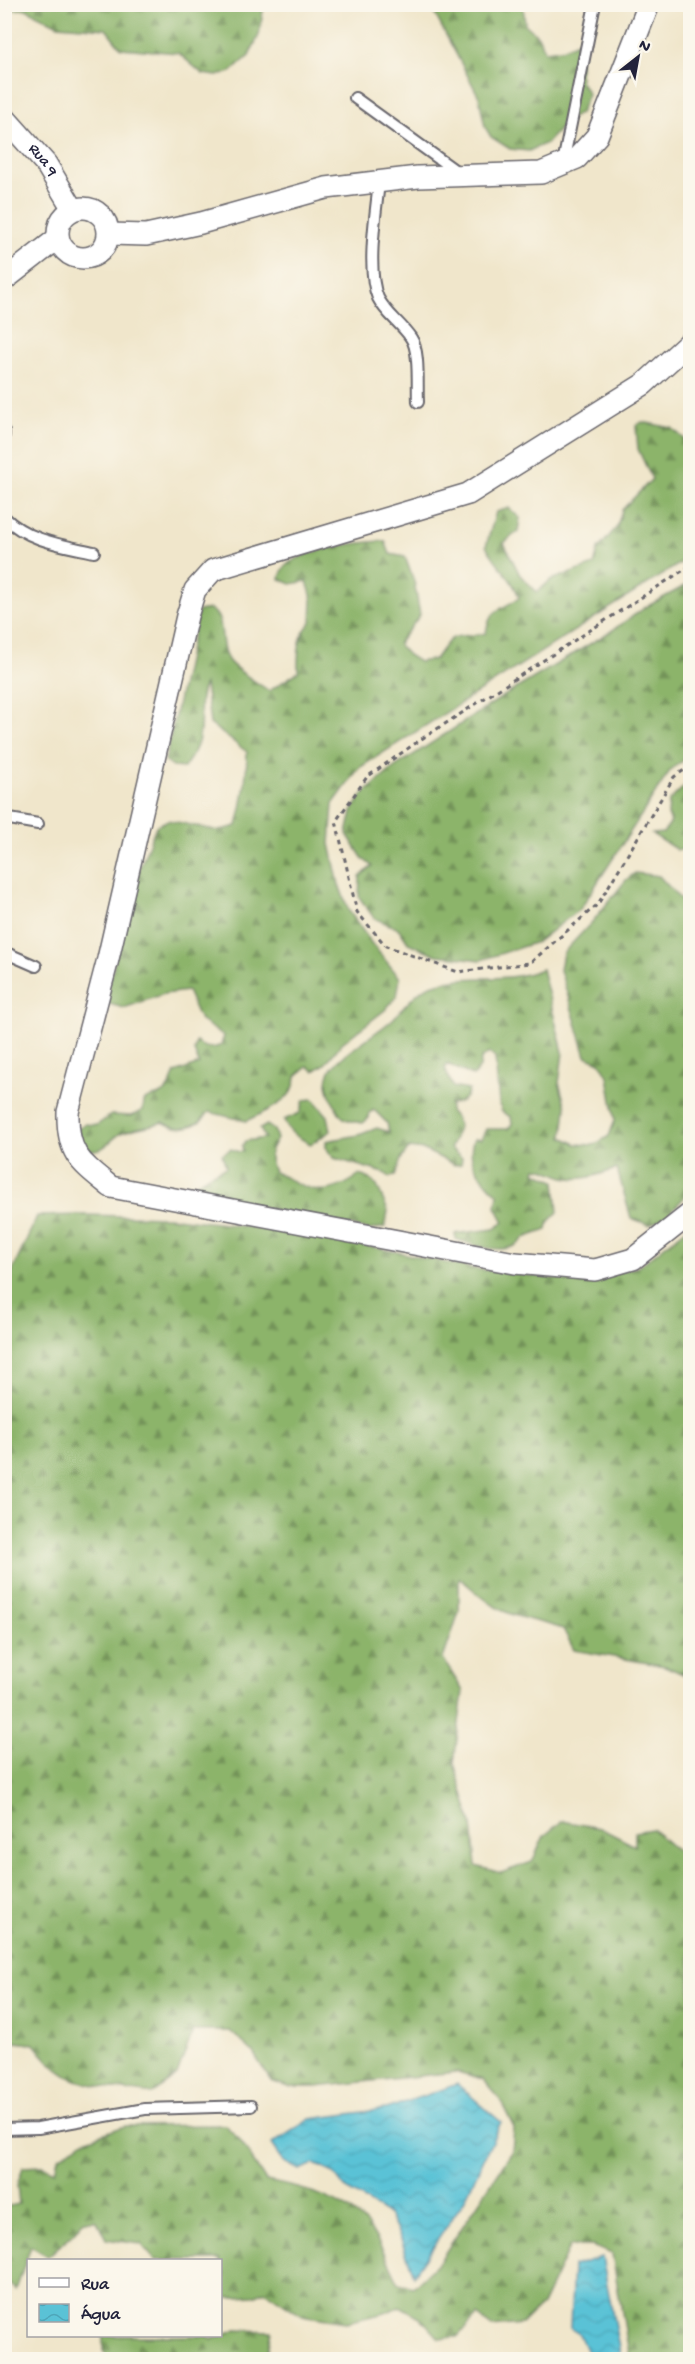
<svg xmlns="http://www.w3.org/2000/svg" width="695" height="2364" viewBox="0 0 695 2364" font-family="'Gochi Hand',sans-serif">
  <defs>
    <pattern id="forest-firs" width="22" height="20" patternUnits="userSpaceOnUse" patternTransform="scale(1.5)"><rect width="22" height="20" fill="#8cb46a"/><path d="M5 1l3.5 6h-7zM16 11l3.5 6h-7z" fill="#729258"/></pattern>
    <pattern id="water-waves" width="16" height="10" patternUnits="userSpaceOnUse" patternTransform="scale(1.5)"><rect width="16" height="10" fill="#5ac2d6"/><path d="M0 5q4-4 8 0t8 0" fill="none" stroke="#4ea6b9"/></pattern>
  </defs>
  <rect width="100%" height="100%" fill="#fbf7ec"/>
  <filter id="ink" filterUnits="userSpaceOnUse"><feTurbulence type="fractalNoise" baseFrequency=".0167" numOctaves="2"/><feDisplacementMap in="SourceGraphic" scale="12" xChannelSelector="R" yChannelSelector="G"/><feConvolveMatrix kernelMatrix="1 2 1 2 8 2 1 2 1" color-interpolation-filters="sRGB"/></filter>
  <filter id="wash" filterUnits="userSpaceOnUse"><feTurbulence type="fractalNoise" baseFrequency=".008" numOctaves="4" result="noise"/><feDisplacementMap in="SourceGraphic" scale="24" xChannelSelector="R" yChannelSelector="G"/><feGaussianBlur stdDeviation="1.35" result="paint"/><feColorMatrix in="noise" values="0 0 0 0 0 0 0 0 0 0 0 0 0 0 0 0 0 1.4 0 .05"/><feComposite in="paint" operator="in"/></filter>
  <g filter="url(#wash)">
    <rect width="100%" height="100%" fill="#f0e6cb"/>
    <path fill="url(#forest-firs)" stroke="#576b52" stroke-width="1.5" d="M4,5L5,4L264,5L259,35L249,56L231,72L217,76L203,74L178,53L121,48L106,29L58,25L26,9L5,10Z
      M430,5H523L525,24L538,36L545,51L562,49L580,41V80L588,94L580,113L566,122L547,143L529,151L510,149L491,137L485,127L479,97Z
      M642,422L672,428L690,444V557L359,768L333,804L330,844L339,885L349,911L372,944L400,978L397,996L385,1010L342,1043L325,1064L314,1071L308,1066L296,1076C296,1101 266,1111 246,1121L209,1112C198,1128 179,1132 163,1122C152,1126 128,1129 121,1133C105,1143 106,1154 83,1149L77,1129L84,1124L97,1125L111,1115L132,1116L143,1110L144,1101C150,1095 160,1098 166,1091C170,1087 172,1079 175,1073L199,1064L194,1051L196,1042C204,1048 212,1050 221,1045L224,1036L200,1020L187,991L164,994L124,1008L109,1004V985L135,880L156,826L168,820L218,831L237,826C243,802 247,777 247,752L210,724L205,684C196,701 204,723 198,742C196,751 189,760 184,768L173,767L165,761L198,611L210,609C228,620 217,643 228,660C234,670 259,683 269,691L298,672C298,653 297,637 311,622L312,598L307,581L291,584L280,579C281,572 283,567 289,563C313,548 357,542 385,541L390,554L405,557L414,581L420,615L398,644L408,655L419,662L435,659C440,653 445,644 451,639C459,633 475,637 486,633C489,609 501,610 519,598C514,580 496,564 486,546L496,512L509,508L520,518L518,531L504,543L520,575L537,592L551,580L594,565L598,549L617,527L622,510L652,479L638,449L636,426Z
      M690,583V756L671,769L581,908L537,942L481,960L437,955L408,943L399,929L374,918L359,897L360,877L372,866L363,859L347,834L352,811L364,793L396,766L504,696L608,633L646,607Z
      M690,781V850H677L652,834L663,833L671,822L668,815L669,801Z
      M635,873L659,876L681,900L690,906V1191L667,1216L649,1225L631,1218L617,1169C600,1174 581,1182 564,1177C553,1174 549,1169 536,1168L535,1172L555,1181L558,1212L549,1221L547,1230L524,1238C510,1258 475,1246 456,1239L455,1234L494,1229L504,1222L496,1207L498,1194C483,1180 464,1161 474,1139H481L486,1129H508L512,1124L511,1117L502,1112L499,1103L495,1058L489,1053L481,1059L480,1067L473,1076L447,1064L445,1069L453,1087L469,1090C466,1100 461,1103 450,1104V1111C465,1127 457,1131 450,1148L462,1158L461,1164L455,1165L424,1150L409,1148L401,1159L395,1176L390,1177L384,1173L334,1158L326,1148V1141L359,1135L377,1128L389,1132L387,1123L374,1110L369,1113V1118L363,1123C339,1120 341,1117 331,1097C327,1089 325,1080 330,1071C341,1053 376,1035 393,1019C405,1007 418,988 434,984C471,973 506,984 542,969L563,1052L559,1083L566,1107L563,1137L576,1144L594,1145L609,1136L615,1120L608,1076L600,1062L586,1056L560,970L563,953L593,921L626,880Z
      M313,1099L328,1116L331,1131L311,1144C299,1138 288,1133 284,1120L300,1113L304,1100Z
      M267,1125L274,1130L277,1139C268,1151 268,1158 274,1172C312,1190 322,1201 360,1175L370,1179L377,1186L388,1211L385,1227L370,1230L190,1193C195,1179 214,1173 226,1167L222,1154L231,1149L239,1152L243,1151L242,1146L246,1141L265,1138L260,1129Z
      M84,1215L168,1217L265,1229L378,1248L476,1269L575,1281L638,1267L690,1226V1677L665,1666L574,1650L563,1629C541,1621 516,1619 496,1607C483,1599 471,1587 459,1578V1612L443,1659L463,1691L454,1763L472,1824L476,1866L501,1873L532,1862L544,1836L562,1821L600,1828L635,1846V1832L652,1829L682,1855L690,1857V2359H630L612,2254L592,2246H570L542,2305L521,2324L492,2327L477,2316L457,2337L439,2338L420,2317L400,2306L385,2313L346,2322L301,2315L265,2291L254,2296L221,2298L220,2260H155L141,2244L106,2239L97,2221H83L74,2233L48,2256L31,2246L16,2290L5,2281V2207L19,2204L17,2185L23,2167L42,2166L55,2171L58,2158L82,2141L125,2126L225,2125L239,2139L266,2181C303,2188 341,2197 367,2225C378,2236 391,2268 399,2283L413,2287L439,2262L512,2152L514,2128L499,2098L483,2079L457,2072L316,2087H289L271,2081L252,2051L230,2031H193L177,2075L152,2094C130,2090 82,2087 64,2074C52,2066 43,2056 34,2044L5,2041L4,1290L37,1216Z
      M235,2330L272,2331L268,2350L261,2359H110L103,2351V2336H207L211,2340Z"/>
    <path fill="url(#water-waves)" stroke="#3e7288" stroke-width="1.5" d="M457,2084L501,2122L464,2201L414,2275L401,2239L389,2215L345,2188L334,2173L314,2164L299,2170L284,2162L272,2144L310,2119L386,2109Z
      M602,2257L621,2359H590L579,2334L570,2328L573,2266Z"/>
  </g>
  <g filter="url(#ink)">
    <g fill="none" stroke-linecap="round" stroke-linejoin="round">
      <g stroke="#6a676d" stroke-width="14">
        <path id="lane" d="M355,98L460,174
          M563,163L595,4
          M379,182C376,213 366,270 378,298C386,314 401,323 411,338C420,351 417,384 418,402
          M4,432V435
          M4,517C28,541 62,545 94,552
          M4,818L38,824
          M4,952L36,966
          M4,2129L38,2128L145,2109L251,2106"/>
      </g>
      <g stroke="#6a676d" stroke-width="24">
        <g id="street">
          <path id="s1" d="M4,117L46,164L73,209"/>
          <circle cx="83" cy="233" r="25"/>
          <path d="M109,234L146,235L201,223L326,188L418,177L541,173L577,158L597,136L649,4"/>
          <path d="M4,280L58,238"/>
          <path d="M690,342L644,384L468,494L213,570L195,590L187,616L108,959L68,1112C67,1154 80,1162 111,1187L515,1263L595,1270L633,1259L690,1214"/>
        </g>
      </g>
      <path stroke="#6a676d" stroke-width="3" stroke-dasharray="4.5 4.5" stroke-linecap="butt" d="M690,566L423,738L367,777L336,821L357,912L386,946L458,972L530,963L598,904L674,777L690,766"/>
      <use href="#lane" stroke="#fff" stroke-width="10"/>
      <use href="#street" stroke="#fff" stroke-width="21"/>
    </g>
  </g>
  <g text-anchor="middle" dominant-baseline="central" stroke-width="4.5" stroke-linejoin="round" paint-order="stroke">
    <g font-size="16" fill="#22223b" stroke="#fbf7ec">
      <text stroke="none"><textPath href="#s1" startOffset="58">Rua 9</textPath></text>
    </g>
  </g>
  <rect width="695" height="2364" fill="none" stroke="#fbf7ec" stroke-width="24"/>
  <rect x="27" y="2259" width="195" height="78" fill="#fbf7ec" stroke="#a4a2a5" stroke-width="1.5"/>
  <rect x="39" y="2278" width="30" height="9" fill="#ffffff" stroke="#a4a2a5" stroke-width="1.5"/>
  <text x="81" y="2289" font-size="18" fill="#22223b">Rua</text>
  <rect x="39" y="2304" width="30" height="18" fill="url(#water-waves)" stroke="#a4a2a5" stroke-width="1.5"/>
  <text x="81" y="2319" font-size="18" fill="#22223b">Água</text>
  <g transform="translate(638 57) rotate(31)" stroke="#fbf7ec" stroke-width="4.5" paint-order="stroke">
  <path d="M0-4.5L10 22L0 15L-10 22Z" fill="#22223b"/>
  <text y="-9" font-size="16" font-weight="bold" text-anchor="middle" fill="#22223b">N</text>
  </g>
</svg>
